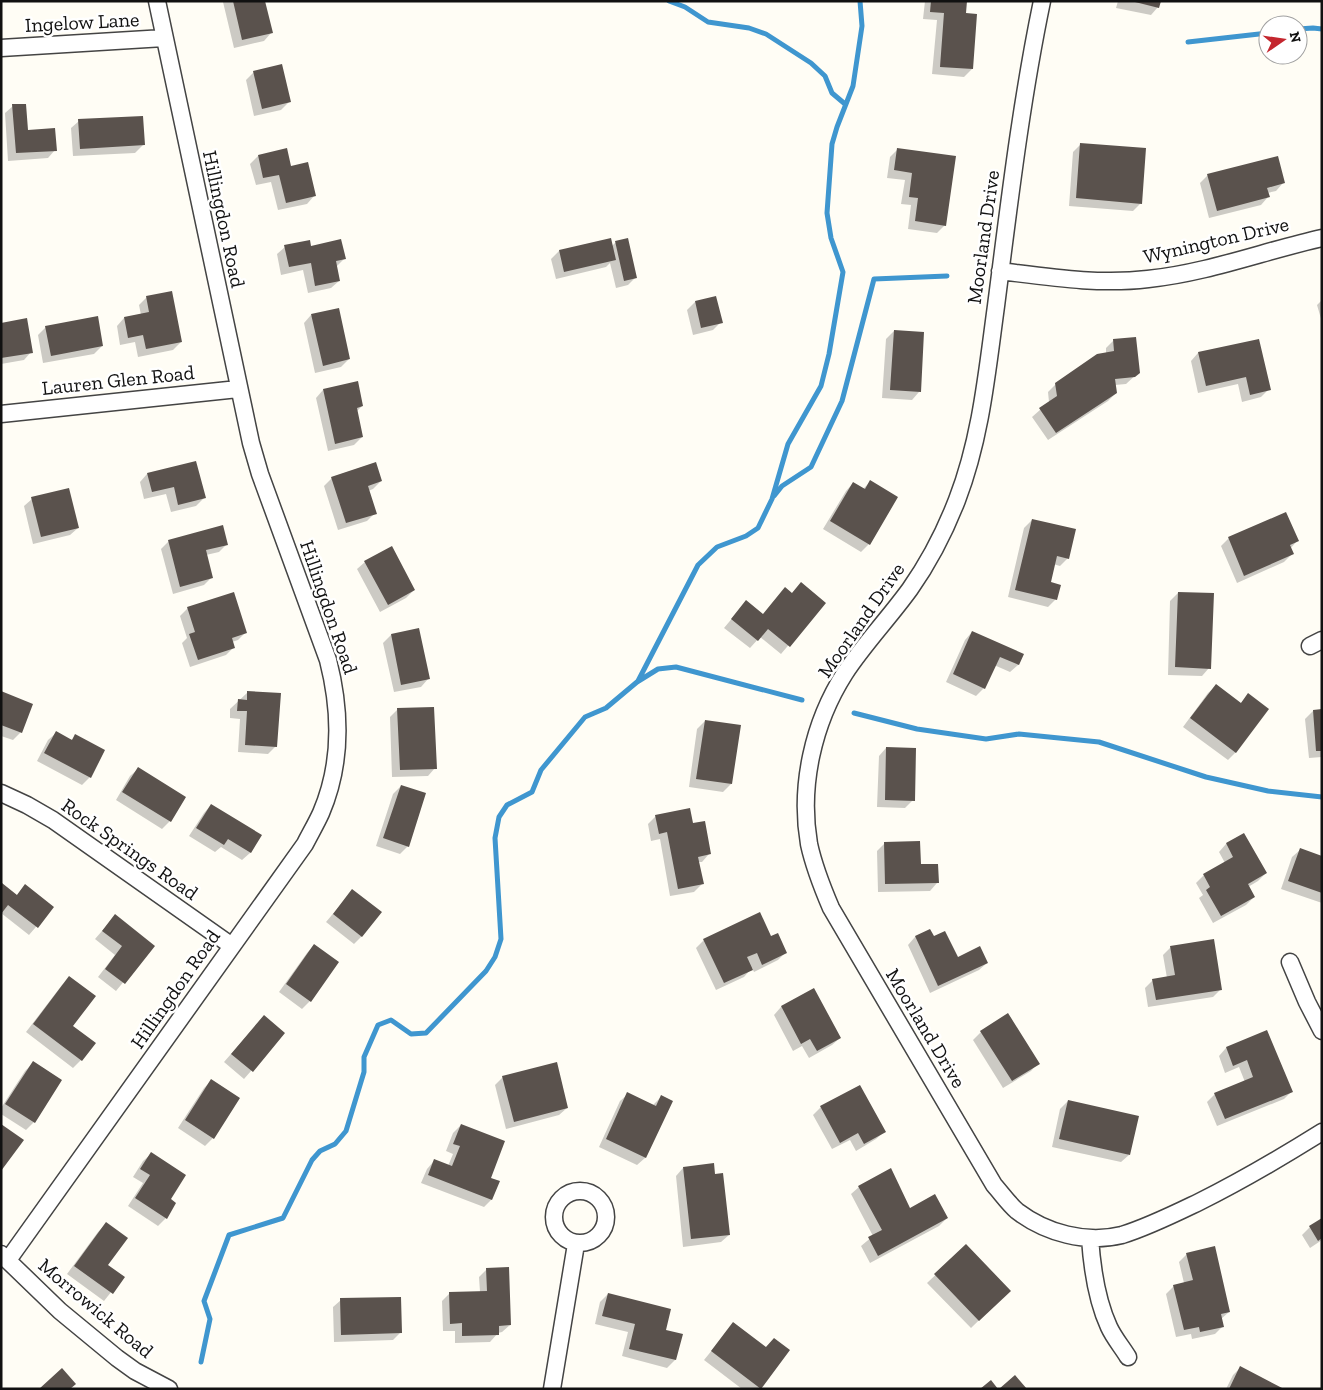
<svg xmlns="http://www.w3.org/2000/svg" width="1323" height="1390" viewBox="0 0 1323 1390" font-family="'Zilla Slab',serif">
  <rect width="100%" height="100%" fill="#fffdf5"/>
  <path fill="#0003" d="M264,1L271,33L264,41L234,48L223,2Z
    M925,1H966L965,14L972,69L964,77L932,74L937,20L923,19Z
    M1118,1H1160L1158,7L1151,15L1116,8Z
    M254,72L289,102L281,110L254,116L246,80Z
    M13,106L26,131L55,150L48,158L8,161L5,113Z
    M79,121L143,145L135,153L73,156L71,128Z
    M1081,144L1141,203L1133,211L1069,206L1073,152Z
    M898,149L945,225L937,233L908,229L911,205L901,204L905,180L887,178L890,157Z
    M258,156L290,167L314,196L307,204L278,210L271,182L256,185L250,164Z
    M1208,175L1283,183L1276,191L1267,193L1268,197L1261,205L1209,218L1200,183Z
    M627,240L636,277L628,285L616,288L610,263L606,267L556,279L551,259L559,251L611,247L615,243Z
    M285,247H310L344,259L336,267L339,281L331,288L308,293L303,270L281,275L277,254Z
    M147,297L181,342L173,350L138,357L135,342L120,345L117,326L124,318L141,315L139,305Z
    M715,298L721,322L713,330L693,335L687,310L695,302Z
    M1322,300V322L1317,305Z
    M311,315L349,359L341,367L315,373L304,323Z
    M1,324L31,352L24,360L1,364Z
    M46,327L102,346L94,354L43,363L38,335Z
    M894,331L919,392L912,400L882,398L886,339Z
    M1114,340L1138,373L1126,384L1115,385L1116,393L1108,401L1048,440L1032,417L1049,402L1048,392L1056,384L1106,354V348Z
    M1258,340L1269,389L1261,397L1242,402L1238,384L1198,393L1191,361L1198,353Z
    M323,390L362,406L356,412L362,437L354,445L328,451L316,398Z
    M147,474L204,498L196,506L171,512L166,494L144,499L140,482Z
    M332,478L381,481L373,489L368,491L375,513L367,521L338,530L324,486Z
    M870,482L869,544L861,552L823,529L846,491L853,483L863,489Z
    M32,499L78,528L70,535L33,544L24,506Z
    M1032,520L1068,558L1060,566L1053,564L1049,583L1056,599L1048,607L1008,597L1024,528Z
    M1229,538L1297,541L1290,549L1292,554L1284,562L1237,583L1221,546Z
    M169,541L227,544L219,552L206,555L212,577L204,585L173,594L161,549Z
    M365,562L414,590L406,598L380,612L357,569Z
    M801,584L824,603L781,654L760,637L750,648L724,628L739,610L762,615L791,594Z
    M1178,593L1209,668L1202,676L1168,675L1170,601Z
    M188,608L246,632L238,640L232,642L234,647L226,655L190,667L182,643L187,638L180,616Z
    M418,629L428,679L421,687L394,692L383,643L391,635Z
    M972,632L1022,655L1018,665L1010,672L994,665L984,688L976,696L946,682L965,640Z
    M1216,686L1240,704L1248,695L1236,752L1228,760L1183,727L1208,693Z
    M248,692L276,746L268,754L238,752L240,719L230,718V709Z
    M1,693L21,732L13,740L1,736Z
    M398,709L435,768L428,776L392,777L390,717Z
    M1322,710V757L1309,758L1305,719L1313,711Z
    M705,721L731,784L723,792L689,787L697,729Z
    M56,733L71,740L76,736L104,751L90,777L82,785L37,761L48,740Z
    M886,748L913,800L905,808L877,807L879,756Z
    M138,769L170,821L162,829L116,800L130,776Z
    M401,786L408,846L400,854L376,846L393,794Z
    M211,805L260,836L250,853L242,860L221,847L215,852L189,836L204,813Z
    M656,816L692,824L709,854L702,862H698L702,884L694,892L670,896L660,839L651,841L648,824Z
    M1244,835L1266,873L1258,881L1248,887L1254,897L1246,905L1213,923L1199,898L1203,895L1196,883L1204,875L1225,863L1219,852L1226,844Z
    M885,843L919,865L937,883L930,891L878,892L877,851Z
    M1300,850L1322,857V903L1281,889L1292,857Z
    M2,884L16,896L25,885L53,907L29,935L1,913Z
    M352,891L362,936L354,944L326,922Z
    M760,914L771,938L786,952L778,960L754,972L752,968L744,977L716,990L696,948L704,940Z
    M115,916L153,946L116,991L98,977L115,955L95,939Z
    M929,931L933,938L957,959L987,963L979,970L930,993L908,945L915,937Z
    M314,945L310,1001L302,1009L279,992L307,953Z
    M1171,947L1220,990L1213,997L1148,1007L1145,988L1153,980L1167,978L1163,955Z
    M70,978L71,1026L81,1060L73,1068L26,1032L62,985Z
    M813,990L840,1038L832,1045L809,1058L802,1046L793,1051L774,1015L781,1007Z
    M264,1016L284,1033L244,1079L224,1062Z
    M1267,1031L1291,1092L1284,1099L1217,1126L1207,1102L1215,1094L1245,1082L1239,1067L1225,1073L1219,1056L1226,1048Z
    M981,1032L1038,1063L1031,1071L1003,1088L973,1040Z
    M33,1063L34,1122L26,1130L1,1114V1108L25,1071Z
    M503,1077L567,1108L559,1115L506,1129L495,1085Z
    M211,1081L213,1138L205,1146L178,1128L204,1088Z
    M628,1094L653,1105L661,1097L645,1158L637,1165L599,1147L620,1101Z
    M1068,1101L1129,1155L1121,1162L1052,1147L1060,1109Z
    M821,1107L884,1132L876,1139L856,1151L850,1140L832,1149L813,1115Z
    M461,1125L489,1179L491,1200L484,1207L421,1183L427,1169L434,1161L448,1166L453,1154L446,1151L453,1133Z
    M151,1154L169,1200L166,1218L158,1226L128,1206L143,1183L133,1177L143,1161Z
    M683,1168L729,1235L721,1242L683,1247L676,1176Z
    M859,1187L910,1209L947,1218L939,1226L870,1263L861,1246L873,1236L851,1194Z
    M1322,1220V1240L1310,1248L1302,1235L1310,1227Z
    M106,1224V1265L123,1277L104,1301L67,1274L98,1232Z
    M966,1246L1009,1291L971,1328L927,1283Z
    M1187,1254L1229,1312L1221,1319L1223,1326L1215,1334L1192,1339L1191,1334L1176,1337L1166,1294L1174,1286L1184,1283L1179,1262Z
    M487,1269L510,1325L502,1332L498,1333L490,1342L455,1343V1331H443L442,1301L450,1293L480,1292L479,1277Z
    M608,1294L665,1331L682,1335L675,1360L667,1368L622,1356L628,1332L595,1324L600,1302Z
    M341,1300L401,1332L393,1340L334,1342L333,1307Z
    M734,1323L765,1348L774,1339L789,1350L759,1389H742L704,1360Z
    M1240,1368L1281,1389H1226L1233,1375Z"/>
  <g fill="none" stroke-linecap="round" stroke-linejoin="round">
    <path stroke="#3f96cf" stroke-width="5" d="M669,1L685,7L708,22L749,28L766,34L811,63L825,76L832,93L845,104
      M1298,29L1313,28L1322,29
      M1188,42L1268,33
      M774,496L782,486L811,467L842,401L874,279L947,276
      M638,681L698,565L717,547L746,536L758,528L772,499L788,444L821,386L829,354L843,272L831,238L827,213L832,144L837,127L853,86L862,26L860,1
      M854,713L917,729L986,739L1019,734L1099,742L1206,777L1268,791L1322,797
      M201,1362L210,1319L204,1301L229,1235L283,1218L312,1160L320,1151L335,1144L346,1131L364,1072V1057L378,1025L391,1020L411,1034L426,1033L486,971L495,957L501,939L495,838L499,817L507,805L532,792L541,770L585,717L606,708L637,682L658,669L676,667L802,700"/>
  </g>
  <path fill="#5a524d" d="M233,1H265L273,33L242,40Z
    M931,1H967L966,13L977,14L973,69L940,67L944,13L930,12Z
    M1131,1H1161L1159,8Z
    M282,64L291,102L262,109L253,71Z
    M12,104H26L28,130L55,128L57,151L16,153Z
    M143,116L145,145L80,149L78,119Z
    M1080,143L1146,148L1142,204L1076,198Z
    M287,148L291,166L308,162L316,196L286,203L279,175L263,178L258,155Z
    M897,148L956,156L946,226L915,221L918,198L909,197L912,173L894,170Z
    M1278,156L1285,183L1267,188L1270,197L1217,211L1207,174Z
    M611,238L616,260L564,272L559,250Z
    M628,238L637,278L624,281L615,241Z
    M341,239L346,259L336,261L340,281L315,286L311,263L289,267L284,245L310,240L311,246Z
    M172,291L182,342L146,349L143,335L128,338L124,317L149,312L146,296Z
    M716,296L723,323L701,328L695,301Z
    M339,308L350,359L323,366L311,314Z
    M98,316L103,346L51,356L45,326Z
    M27,318L33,353L1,358V323Z
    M894,330L924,332L921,392L890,390Z
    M1136,337L1140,373L1135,377L1115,379L1117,393L1056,433L1039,408L1057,396L1055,383L1097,354L1114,351L1113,339Z
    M1259,339L1271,390L1250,395L1246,377L1206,386L1198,352Z
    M358,381L363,406L357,408L363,437L335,444L323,389Z
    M196,461L206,498L178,505L174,487L152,492L147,473Z
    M376,462L382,481L368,486L377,514L346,523L331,477Z
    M870,480L898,497L870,545L830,521L853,482L865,489Z
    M69,488L79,528L41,537L31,497Z
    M1286,512L1299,541L1290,545L1294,554L1244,576L1228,537Z
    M1032,519L1076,529L1069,559L1057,556L1051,582L1061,585L1057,600L1015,590Z
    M223,525L228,545L206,550L213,578L180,587L168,540Z
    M392,546L415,590L388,605L364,561Z
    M801,582L826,603L790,647L768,629L758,641L731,619L746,600L763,614L785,587L792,593Z
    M234,592L247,633L232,638L235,648L198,660L189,634L195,632L187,607Z
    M1178,592L1214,593L1211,669L1175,667Z
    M419,628L430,679L401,685L391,634Z
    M972,631L1024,654L1019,665L1000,657L985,689L953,674Z
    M1216,684L1241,703L1248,693L1269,709L1236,753L1190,718Z
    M1,691L33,704L22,733L1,725Z
    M247,691L281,693L277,747L245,745L247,711H237L238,699L247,700Z
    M434,707L437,769L400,770L397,708Z
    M1322,709V751H1316L1313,710Z
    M705,720L741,725L732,784L696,779Z
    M56,731L72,740L75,734L105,750L91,778L44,753Z
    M886,747L916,748L915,801L885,800Z
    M138,767L186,797L171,822L122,792Z
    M401,785L426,793L409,847L383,838Z
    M211,804L262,835L251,853L228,839L224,845L196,828Z
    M690,808L693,823L705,821L711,854L698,857L704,884L678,889L667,832L659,834L655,815Z
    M1244,833L1267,873L1248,884L1255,897L1221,916L1206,890L1210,887L1203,874L1233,857L1226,843Z
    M920,841L921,864H938L939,883L885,884L884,842Z
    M1300,848L1322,856V893L1288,881Z
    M2,883L17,895L25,884L54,907L38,928L8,905L1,914Z
    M352,889L382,912L362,937L333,914Z
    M760,912L771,936L778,933L787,953L762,965L757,953L747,957L753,970L724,983L703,939Z
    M115,914L155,946L125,984L105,969L122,946L102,931Z
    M930,929L934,936L945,931L958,957L980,946L988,963L938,986L915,936Z
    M1214,939L1222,990L1156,1000L1152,979L1175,975L1170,946Z
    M314,944L339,962L311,1002L286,984Z
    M69,976L96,996L73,1026L96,1043L82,1061L33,1024Z
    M814,988L841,1038L817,1051L810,1039L801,1044L781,1006Z
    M1008,1013L1040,1064L1012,1081L980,1031Z
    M264,1015L285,1033L253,1072L231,1054Z
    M1267,1030L1293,1092L1225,1119L1214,1093L1253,1077L1247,1060L1233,1066L1226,1047Z
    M33,1061L62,1080L35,1123L5,1104Z
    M557,1062L568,1108L514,1122L502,1076Z
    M211,1079L240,1098L214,1139L185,1120Z
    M860,1085L886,1132L864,1144L858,1133L840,1143L820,1106Z
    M627,1092L656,1106L661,1095L673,1101L646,1158L606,1139Z
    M1068,1100L1139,1116L1130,1155L1059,1139Z
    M1,1124L24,1140L1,1171Z
    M461,1124L505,1141L491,1178L500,1181L492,1200L428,1175L434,1159L452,1166L460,1146L453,1144Z
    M151,1152L186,1175L171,1199L176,1203L167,1219L135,1198L150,1175L140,1169Z
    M714,1163L715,1174L723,1173L730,1235L691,1239L683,1167Z
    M891,1168L910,1208L935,1194L948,1218L878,1256L868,1237L882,1230L858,1186Z
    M1322,1218V1238L1318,1241L1309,1226Z
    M106,1222L128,1238L108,1265L125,1277L113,1294L74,1266Z
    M966,1244L1011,1291L979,1321L934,1274Z
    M1215,1246L1230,1312L1221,1314L1224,1327L1200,1332L1199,1327L1184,1330L1173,1285L1193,1280L1186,1253Z
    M509,1267L511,1325L499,1326V1335L462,1336V1323L450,1324L449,1292L487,1291L486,1268Z
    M608,1293L671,1309L666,1330L683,1334L676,1360L629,1349L635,1324L602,1316Z
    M401,1297L402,1333L341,1335L340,1298Z
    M733,1322L766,1347L774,1338L790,1350L761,1389L711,1351Z
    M1240,1366L1284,1389H1229Z
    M62,1368L76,1384L70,1389H39Z
    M1015,1375L1027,1389H999Z
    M991,1380L998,1389H980Z"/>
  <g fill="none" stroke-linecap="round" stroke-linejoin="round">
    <g stroke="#444" stroke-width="19">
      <path id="street" d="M1042,1C1021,102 1009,205 996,306C987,372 981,438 957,500C945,531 929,562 910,589C889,618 864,644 845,673C813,723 799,786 809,844C814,867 822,887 831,908L994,1185C1002,1194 1008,1203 1017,1211C1046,1233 1086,1244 1122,1235C1148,1227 1174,1214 1199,1202C1241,1181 1282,1157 1322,1132
        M1,48L164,38
        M1000,271C1049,277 1099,285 1148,279C1207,273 1264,251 1322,238
        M1,414L238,389
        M1310,646L1322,640
        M1,793L27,805L53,820L232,946
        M1290,962L1307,1002L1322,1031
        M554 1217a26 26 0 1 1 52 0a26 26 0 1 1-52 0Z
        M1090,1238C1092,1268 1096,1299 1109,1327C1114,1338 1122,1347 1128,1357
        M1,1254L60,1311L117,1358L135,1371L169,1389
        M8,1260L305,844C310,834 316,824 321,813C342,764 341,711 328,660L260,474L251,443L157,1
        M552,1389L576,1244"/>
    </g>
    <use href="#street" stroke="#fff" stroke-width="16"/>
  </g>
  <g text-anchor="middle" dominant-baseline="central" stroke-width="5" stroke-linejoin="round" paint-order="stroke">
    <g font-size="20" fill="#111" stroke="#fff">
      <text transform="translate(82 22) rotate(-3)">Ingelow Lane</text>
      <text transform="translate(224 219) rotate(78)">Hillingdon Road</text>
      <text transform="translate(983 237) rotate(-82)">Moorland Drive</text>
      <text transform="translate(1216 240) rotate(-13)">Wynington Drive</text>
      <text transform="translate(118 380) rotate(-6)">Lauren Glen Road</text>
      <text transform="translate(329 607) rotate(71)">Hillingdon Road</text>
      <text transform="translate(861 620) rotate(-55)">Moorland Drive</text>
      <text transform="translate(130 849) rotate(35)">Rock Springs Road</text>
      <text transform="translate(175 989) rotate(-55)">Hillingdon Road</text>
      <text transform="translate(926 1028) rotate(59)">Moorland Drive</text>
      <text transform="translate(96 1308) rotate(40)">Morrowick Road</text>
    </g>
  </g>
  <rect width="1323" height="1390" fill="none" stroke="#111111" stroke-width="5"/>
  <g transform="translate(1283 40) rotate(77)"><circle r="24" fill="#ffffff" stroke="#a0a0a0"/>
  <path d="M0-4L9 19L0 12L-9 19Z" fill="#c4262e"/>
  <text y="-8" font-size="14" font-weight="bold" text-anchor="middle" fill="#111111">N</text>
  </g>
</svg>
